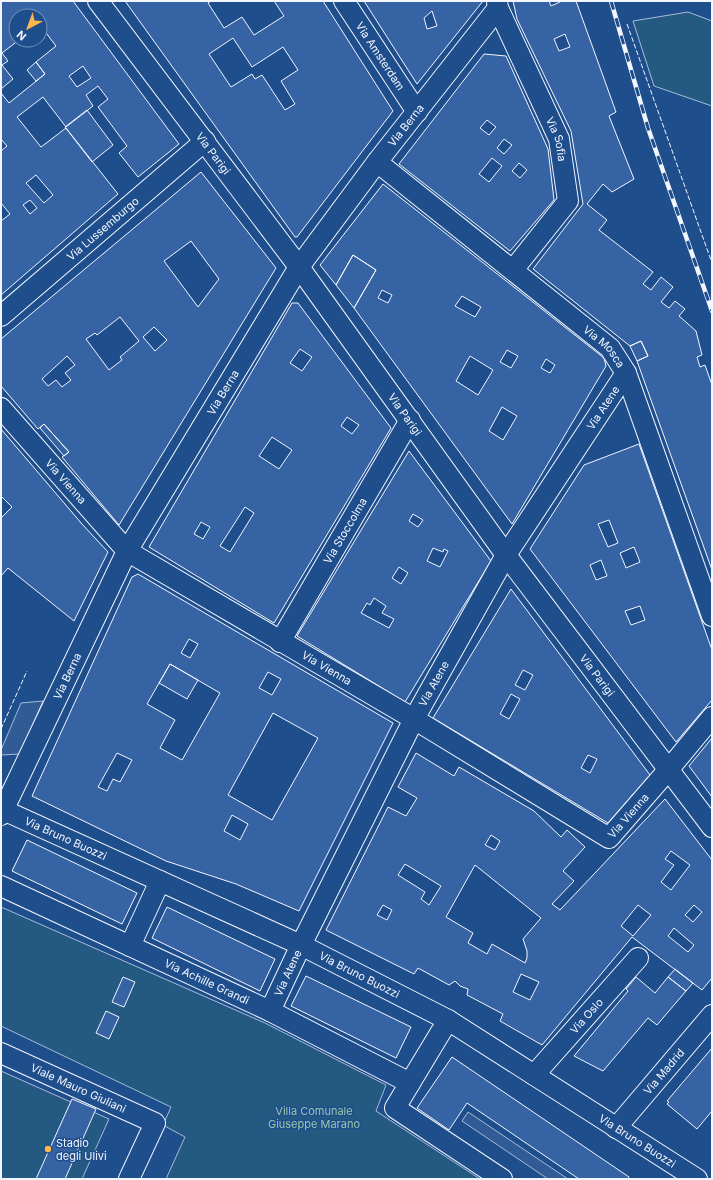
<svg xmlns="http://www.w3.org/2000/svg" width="713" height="1180" viewBox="0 0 713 1180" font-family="Inter,sans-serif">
  <rect width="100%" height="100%" fill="#1f4e8c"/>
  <path fill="#245a82" stroke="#a8bbd7" d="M688,12L712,21V106L654,86L633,21Z
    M1,907L265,1023L386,1085L376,1111L480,1179H166L185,1137L163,1125L171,1107L1,1026Z
    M1,1071L109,1119L82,1179H1Z"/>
  <path fill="#305b95" stroke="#a8bbd7" d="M43,701L20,754L1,755V750L21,703Z
    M468,1112L568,1179H548L462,1121Z"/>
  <path fill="#3563a3" stroke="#f2f6ff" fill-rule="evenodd" d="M1,1H73L179,144L138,177L119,153L127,146L98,107L108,99L98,86L86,95L93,106L66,127L43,97L17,117L41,147L66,128L118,194L1,295V221L10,214L1,203V151L7,146L1,139V93L9,103L45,74L36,62L56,46L40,25V16H16V40H19L2,53L8,61L2,65L13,79L1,89ZM83,66L91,78L77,87L69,76ZM36,175L53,195L44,203L26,183ZM30,200L37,208L30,214L23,205Z
    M125,1H211L208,3L224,28L242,17L254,35L284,16L274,1H323L393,111L297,237H295ZM233,38L252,67L283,47L298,70L281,81L295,104L285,110L262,75L255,79L252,74L231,87L209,54Z
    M364,1H483L417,84ZM432,11L437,26L427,29L424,18Z
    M513,1H549L551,6L560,2L559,1H576L616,112L609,116L634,179L612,192L603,184L587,204L607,220L599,230L653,272L643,284L651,290L661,277L673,287L661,302L669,308L675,301L685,309L679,316L696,331L702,355L697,357L700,367L705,365L712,385V570L637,361L648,356L641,341L630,346L533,269L583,204L571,131L517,19ZM565,34L570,47L559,51L554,39Z
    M484,54L506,56L548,149L554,200L510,251L399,164ZM487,120L496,127L489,135L480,128ZM504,139L512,145L504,154L497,148ZM492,158L502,166L489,182L479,174ZM519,163L527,170L520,178L512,171Z
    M36,62L45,74L36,81L27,70Z
    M87,110L113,145L92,162L65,127Z
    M201,172L276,268L119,525L62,457L69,452L44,424L38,429L1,386V339ZM191,241L219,279L198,307L164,261ZM120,317L139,341L120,357L122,360L109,370L86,339L95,333L97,335ZM154,327L167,340L155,351L143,337ZM67,356L75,365L65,373L71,380L62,387L56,380L48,386L42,379Z
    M383,184L604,358L606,366L512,524L354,308L376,270L353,255L336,285L320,265ZM382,290L392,295L388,303L378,298ZM462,296L481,307L475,317L455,306ZM507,350L518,356L511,368L500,362ZM470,356L493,370L478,395L456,381ZM546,359L555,365L550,373L541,368ZM502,407L517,416L503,440L489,431Z
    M353,255L376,270L354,308L336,285Z
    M292,303H298L391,428L274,623L149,547ZM300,349L312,357L302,371L290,363ZM347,417L359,425L352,434L341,426ZM272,437L292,450L279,469L259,456ZM245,507L254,513L230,552L220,546ZM201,522L210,527L203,539L194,534Z
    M641,341L648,356L637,361L630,346Z
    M44,424L69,452L64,456L40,428Z
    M1,429L82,524L108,552L74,621L8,568L1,576V518L12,507L1,496Z
    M639,444L712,650V700L676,742L530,549L584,465ZM609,520L618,543L608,547L598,524ZM634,547L640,562L626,568L620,553ZM601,560L607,576L596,580L590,565ZM640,606L645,620L631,625L625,611Z
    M409,451L491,561L405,702L297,636ZM413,514L423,520L418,527L409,521ZM433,548L443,552L444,549L448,551L440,567L427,561ZM399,567L408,573L401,584L392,578ZM374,598L386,606L382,613L394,619L389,628L361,613L367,603L370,605Z
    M138,574L393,723L299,911L236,884L166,861L32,796L132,577ZM189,639L198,644L190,658L181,653ZM170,664L220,693L182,760L160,748L175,720L147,704ZM268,672L281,679L272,695L259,688ZM273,713L318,738L272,820L228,795ZM117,753L132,760L120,782L113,779L107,791L98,787ZM232,815L248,824L240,840L224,831Z
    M511,589L650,775L608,823L433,718ZM523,670L533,675L525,690L515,685ZM511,694L520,699L509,719L500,714ZM588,755L597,759L590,773L581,768Z
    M170,664L198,680L187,699L159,683Z
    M712,738V797L689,766Z
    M416,753L454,776L459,767L534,811L561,837L567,830L585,847L563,871L574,881L552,904L560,910L665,799L712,860V978L702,990L632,937L542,1045L500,1021L503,1014L467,995L468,989L460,986L455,981L449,985L418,968L414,974L326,930L388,807L406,816L417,798L398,787ZM491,835L500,841L495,850L485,845ZM671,851L690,865L671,890L661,882L674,865L665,859ZM405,864L441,886L429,905L421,899L425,892L398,875ZM475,865L541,918L523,939L527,951V958L525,963L492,944L487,954L468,943L473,933L446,917ZM383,905L392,910L387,920L377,915ZM638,905L651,915L633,936L621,926ZM694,905L702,912L693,922L685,915ZM674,928L694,945L688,952L668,936ZM521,974L539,982L530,1000L513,992Z
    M27,840L137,893L122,924L12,871Z
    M167,907L275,959L260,991L152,938Z
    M675,969L693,983L686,991L668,977Z
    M306,976L411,1027L396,1058L291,1006Z
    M123,977L135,982L124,1007L112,1002Z
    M636,977L655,993L668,977L686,991L657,1025L648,1018L603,1071L574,1056L628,991L626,989Z
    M106,1011L119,1017L109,1039L96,1033Z
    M712,1048V1111L697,1129L667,1104L669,1102L667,1101Z
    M452,1057L629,1177L628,1179H579L467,1103L449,1130L417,1108Z
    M72,1099L96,1109L65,1179H36Z"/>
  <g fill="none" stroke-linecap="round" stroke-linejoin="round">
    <g stroke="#f2f6ff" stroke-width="22">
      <g id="street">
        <path id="s1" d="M98,1L299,267L506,555L712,827"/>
        <path id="s2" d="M344,1L417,112"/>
        <path id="s3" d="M497,1L498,8L559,139L568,201L513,270"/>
        <path id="s4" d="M377,162L610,348L626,373L712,616"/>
        <path id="s5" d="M1,316L205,141"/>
        <path id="s6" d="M1,408L127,551L414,719L609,838L669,769L712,717"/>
        <path id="s7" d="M280,642L410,420"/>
        <path id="s8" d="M1,809L301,945L448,1020L697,1179"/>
        <path id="s9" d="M1,815L127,551L299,267L377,162L498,8"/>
        <path id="s10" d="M1,886L270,1011L410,1083L395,1108L502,1179"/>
        <path d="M130,946L160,881"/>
        <path id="s11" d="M270,1011L301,945L414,719L506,555L626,373"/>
        <path id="s12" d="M1,1053L155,1123L129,1179"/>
        <path id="s13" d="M534,1075L638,958"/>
        <path d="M410,1083L448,1020"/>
        <path id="s14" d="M616,1128L712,1015"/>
      </g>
    </g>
    <use href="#street" stroke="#1f4e8c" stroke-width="20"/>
    <g stroke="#f2f6ff" stroke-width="4.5">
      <path id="rail" d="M611,1L648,128L712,311"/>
    </g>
    <use href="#rail" stroke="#1f4e8c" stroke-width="3" stroke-dasharray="9" stroke-linecap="butt"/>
    <path stroke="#f2f6ff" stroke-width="1" stroke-dasharray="5 2" stroke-linecap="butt" d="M627,24L712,263
      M1,729L27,671"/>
  </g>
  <circle fill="#ffb74d" stroke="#1f4e8c" stroke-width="1.5" cx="48" cy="1149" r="4"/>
  <g text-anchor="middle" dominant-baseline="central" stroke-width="3" stroke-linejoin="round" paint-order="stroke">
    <g font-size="11" fill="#f2f6ff" stroke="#1f4e8c">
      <text stroke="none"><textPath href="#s2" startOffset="66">Via Amsterdam</textPath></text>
      <text stroke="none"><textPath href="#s9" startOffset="802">Via Berna</textPath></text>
      <text stroke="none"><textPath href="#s3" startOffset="151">Via Sofia</textPath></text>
      <text stroke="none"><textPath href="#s1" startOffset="191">Via Parigi</textPath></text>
      <text stroke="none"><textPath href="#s5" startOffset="134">Via Lussemburgo</textPath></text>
      <text stroke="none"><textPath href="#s4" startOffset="293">Via Mosca</textPath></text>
      <text stroke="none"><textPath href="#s9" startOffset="478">Via Berna</textPath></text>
      <text stroke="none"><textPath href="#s11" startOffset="690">Via Atene</textPath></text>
      <text stroke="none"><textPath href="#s1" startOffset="515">Via Parigi</textPath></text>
      <text stroke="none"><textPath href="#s6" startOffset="98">Via Vienna</textPath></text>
      <text stroke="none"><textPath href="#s7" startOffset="129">Via Stoccolma</textPath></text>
      <text stroke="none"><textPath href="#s6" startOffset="422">Via Vienna</textPath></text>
      <text stroke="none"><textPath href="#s1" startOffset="839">Via Parigi</textPath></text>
      <text stroke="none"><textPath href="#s9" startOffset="154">Via Berna</textPath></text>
      <text stroke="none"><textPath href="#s11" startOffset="366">Via Atene</textPath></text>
      <text stroke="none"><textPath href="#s6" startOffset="781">Via Vienna</textPath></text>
      <text stroke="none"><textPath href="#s8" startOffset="71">Via Bruno Buozzi</textPath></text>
      <text stroke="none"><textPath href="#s11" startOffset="42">Via Atene</textPath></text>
      <text stroke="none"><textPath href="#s8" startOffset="395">Via Bruno Buozzi</textPath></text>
      <text stroke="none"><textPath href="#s10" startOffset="227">Via Achille Grandi</textPath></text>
      <text stroke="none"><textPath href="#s13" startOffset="79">Via Oslo</textPath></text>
      <text stroke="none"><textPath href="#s14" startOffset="74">Via Madrid</textPath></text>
      <text stroke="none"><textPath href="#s12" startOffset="85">Viale Mauro Giuliani</textPath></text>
      <text stroke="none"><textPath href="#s8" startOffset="719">Via Bruno Buozzi</textPath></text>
    </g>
    <g font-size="11" fill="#97c8a6" stroke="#1f4e8c">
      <text x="314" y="1111">Villa Comunale<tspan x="314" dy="13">Giuseppe Marano</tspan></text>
    </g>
    <g font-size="11" fill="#f2f6ff" stroke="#1f4e8c" text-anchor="start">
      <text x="56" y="1143">Stadio<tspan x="56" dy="13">degli Ulivi</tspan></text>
    </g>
  </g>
  <rect width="713" height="1180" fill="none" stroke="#f2f6ff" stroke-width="4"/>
  <g transform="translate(28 28) rotate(221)"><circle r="19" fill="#1f4e8c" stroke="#7391ba"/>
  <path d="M0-3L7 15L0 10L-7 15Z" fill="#ffb74d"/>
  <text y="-6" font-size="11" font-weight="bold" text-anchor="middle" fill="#f2f6ff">N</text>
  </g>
</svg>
